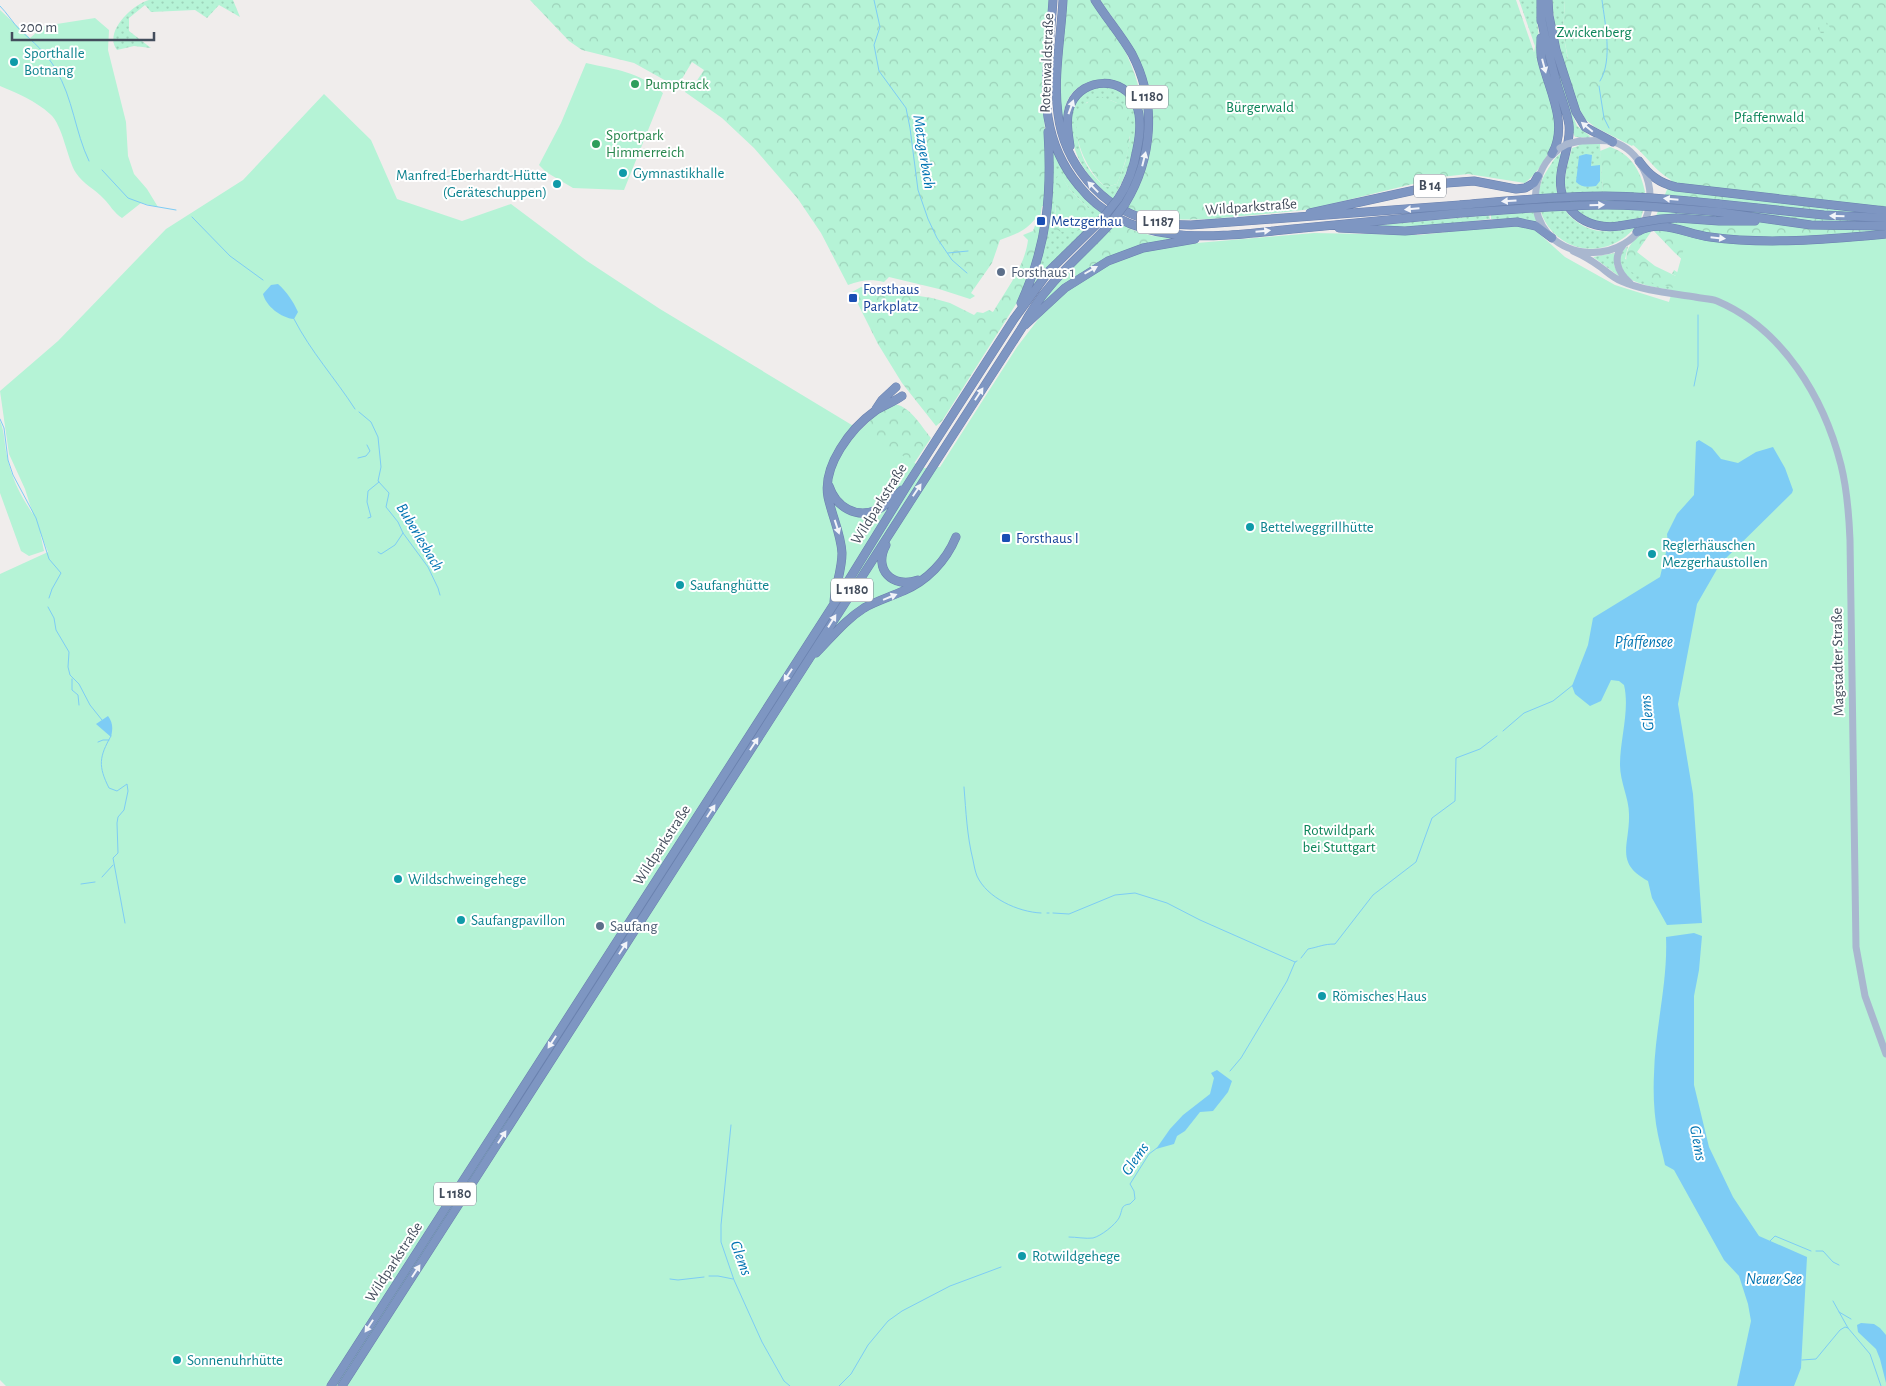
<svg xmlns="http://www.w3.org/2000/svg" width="1886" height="1386" viewBox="0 0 1886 1386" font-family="'Alegreya Sans',sans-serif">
  <defs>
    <pattern id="grass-dots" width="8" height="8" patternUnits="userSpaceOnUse" patternTransform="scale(1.25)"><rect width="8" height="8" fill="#b5f3d6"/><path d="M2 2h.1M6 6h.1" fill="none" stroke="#9dd2ba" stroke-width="1.8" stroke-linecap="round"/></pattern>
    <pattern id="forest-crowns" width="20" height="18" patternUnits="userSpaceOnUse" patternTransform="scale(1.25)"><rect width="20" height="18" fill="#b5f3d6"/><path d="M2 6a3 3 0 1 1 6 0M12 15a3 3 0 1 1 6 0" fill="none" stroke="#9dd2ba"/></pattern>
    <pattern id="wetland-marsh" width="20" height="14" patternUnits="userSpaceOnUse" patternTransform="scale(1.25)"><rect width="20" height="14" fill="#b5f3d6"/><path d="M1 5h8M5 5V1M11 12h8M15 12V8" fill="none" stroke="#9dd2ba"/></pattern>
  </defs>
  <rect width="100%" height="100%" fill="#f0edec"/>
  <path fill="url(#grass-dots)" fill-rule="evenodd" d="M149,0H233L240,17L219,5L207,18L195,10L151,12L145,5L129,18V31L151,48L134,46L117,50C103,32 133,4 149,0Z
    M1519,0H1537V18L1542,70H1540L1534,53L1535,46Z
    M1552,0H1565L1563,32L1568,60L1564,65L1554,22Z
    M1544,6L1553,50L1571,111L1577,126L1590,136L1589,138L1575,137L1573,133L1551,50Z
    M1109,87C1158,100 1131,170 1113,199C1101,189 1090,179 1082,165C1069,144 1061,97 1093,88C1098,87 1104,87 1109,87ZM1110,100L1117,103L1130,138L1125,163L1117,184L1106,187C1081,169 1067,128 1087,102Z
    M1052,143L1076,188L1102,213L1041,274L1032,287L1042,254L1050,216ZM1060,174L1070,190L1089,209L1053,229Z
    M1580,144H1600L1603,192H1645L1644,207L1641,218C1629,220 1617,223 1606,223C1584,222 1564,204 1565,182C1565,170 1569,159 1572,148L1578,146Z
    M1562,153C1559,163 1556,173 1556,184C1557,208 1577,229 1601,231C1613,232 1624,230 1636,227C1584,283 1513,219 1548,169C1552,163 1555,156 1562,153Z
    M1534,212L1539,223L1537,224L1515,219H1491V215Z
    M1489,215L1490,219C1450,224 1410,229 1369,226Z
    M1628,246L1625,259L1680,278L1672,274L1674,270L1692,282V293C1676,290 1633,287 1624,274C1624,273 1622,267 1621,266C1618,258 1621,251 1628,246Z
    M1615,253L1614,265L1620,277L1593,257Z"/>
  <path fill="url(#forest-crowns)" d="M530,0H1049L1043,94L1047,169L1044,206H1042L1040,218H1036C1025,231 1017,234 1000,240L992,263L971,293L975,296L970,299L939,289L889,277L884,282C871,279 861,280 848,285L821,233L798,199L754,148L722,118L685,92L688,85H694L704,70L692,62L677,87L634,63L582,50L569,41Z
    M1066,0H1092C1102,14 1115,29 1122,44C1148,99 1156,145 1123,200C1124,193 1131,184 1134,177C1140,160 1144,142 1144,124C1143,64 1061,68 1064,120L1062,121C1058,81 1063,40 1066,0Z
    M1100,0H1516L1554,110C1554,115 1556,121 1556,126C1556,146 1540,171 1525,183L1468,174L1441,177L1311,209C1288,212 1265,214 1242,216C1203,220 1166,224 1128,208V206C1159,159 1160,100 1134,51C1125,33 1111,17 1100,0Z
    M1565,0H1886V1039L1703,279L1674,252L1651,228L1671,180C1654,170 1648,157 1633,145L1632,146L1595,127L1586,120L1578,107L1564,65L1565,60L1568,59L1563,32Z
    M1103,97L1117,103L1125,104C1135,132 1128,158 1117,184L1106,187C1082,169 1055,103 1103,97Z
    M1610,147C1631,154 1641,171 1645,192H1603L1600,151Z
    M1060,173L1070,190L1089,209L1092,220C1082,233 1068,235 1053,229L1056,207V179Z
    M1037,220H1040L1039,226L1041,227L1034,263L1018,301L942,421L936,426L902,383L878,344L852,292L861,287L932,298L950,303L974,315L977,312L983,313L989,310L993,312C1006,290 1025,266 1028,240L1023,235L1033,231Z
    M1117,222L1135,230L1126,228L1153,236L1176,238C1115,248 1082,268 1037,310L1055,284Z
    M1650,229L1651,232L1637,252L1655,266L1680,278L1687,291L1649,282L1628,270C1622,249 1632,239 1650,229Z
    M892,404C909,404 921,426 931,438L905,477L855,435L879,412Z"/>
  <path fill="url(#wetland-marsh)" d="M1826,21L1832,31L1823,36L1816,26Z"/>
  <path fill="#b5f3d6" d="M0,10L30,38L44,26L95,18L109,30L108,50L126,122L128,156L134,174L147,189L158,207L141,203L122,218C114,213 110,205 104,199C95,189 83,184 76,173C67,159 63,125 50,114C36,101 17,93 0,86Z
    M586,63C617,70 638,71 663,93L624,190L573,188L546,172L539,165L561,123Z
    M324,94L371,140L397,199L462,221L511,204L587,261L660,309L923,468L940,467L1017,347L1043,313L1065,293L1102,268L1143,252L1156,249L1197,243L1314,233L1419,235L1493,227L1521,226L1534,229L1565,257L1615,285L1669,302L1687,237C1753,251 1820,244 1886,238V1386H6L0,1380V574L48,552L40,532L44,551L29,556L21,551L0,493V421C5,432 4,444 7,456C11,477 21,497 33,514L25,489L9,454L0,391L58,341L166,229L243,180Z"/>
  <path fill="#7dccf5" d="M1586,154L1592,155L1591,166L1600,165V181L1596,186C1588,187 1582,188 1576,182L1579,156Z
    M278,284C287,292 293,301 298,312L294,319C281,318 266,306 263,294L271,285Z
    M1699,440L1712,448L1721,459L1738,463L1756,452L1773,447L1785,468L1793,490L1792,493L1720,564L1697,604L1678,704L1693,794L1702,923L1667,925L1652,898L1648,881C1614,863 1630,845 1629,814C1629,798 1620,782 1620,765C1620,739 1630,710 1624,685L1619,681L1611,680L1601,701L1590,706L1575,694L1572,686L1588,645L1593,618L1660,577L1668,544L1667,534L1677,514L1694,495L1696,442Z
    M108,716C113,723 113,728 111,737L96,724Z
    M1694,933L1702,936L1699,970L1694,996V1085L1709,1147L1733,1197L1759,1236L1807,1257L1801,1368L1794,1386H1737L1751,1321L1748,1304L1739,1276L1724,1260L1674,1170L1665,1165C1663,1155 1660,1145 1658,1135C1654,1116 1653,1094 1654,1074C1655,1028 1668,983 1666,937Z
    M1217,1070L1232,1081L1228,1092L1213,1111L1200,1112L1185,1131L1177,1136L1174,1144L1156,1149L1170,1129L1183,1115L1210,1094L1214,1078L1211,1073Z
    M1861,1323L1874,1324L1880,1328L1886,1335V1383L1880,1359L1876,1349L1858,1332L1857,1325Z"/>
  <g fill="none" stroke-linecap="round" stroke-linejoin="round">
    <path stroke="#7dccf5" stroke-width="1" d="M874,0L880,27L874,45L879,71L906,108L910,128L918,190L928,219L937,238L952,260L967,273
      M0,6C7,13 13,23 20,30C33,42 47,53 56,70C73,98 75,132 89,161
      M1600,81C1613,60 1605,24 1602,0
      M1599,86L1604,118L1609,128
      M102,170L128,198L147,205L176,210
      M192,217L230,256L263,280
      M948,253L968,251
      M294,319C311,352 335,378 355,409
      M1694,386L1698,366V315
      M359,412L371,422L378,437L381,467L378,481L389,493L386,507L398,522L403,533L428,567L438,588L440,595
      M0,419L4,428L8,460L13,475L36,518L49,559L61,573L52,589L49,598
      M358,458L366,456L370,451L367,445
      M368,518L371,517L367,502L368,491L379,482
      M378,552L381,554L395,545L403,533
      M48,607L54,618L56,630L69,652L68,667L70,675L79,684L90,705L102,720
      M72,679V690L78,695L79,705
      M1503,731L1524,713L1553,701L1573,685
      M111,736C99,757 98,766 109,788L117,791L127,784L128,791L124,810L118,817L117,823L118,853L113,858L125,923
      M98,742L103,740H109
      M964,787C966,812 967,836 973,860C974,865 975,871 977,876C987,898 1018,912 1041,913
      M102,877L113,865
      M81,884L95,882
      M1047,913H1049
      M1053,913L1069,914L1115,895L1135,893L1167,903L1200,920L1295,962
      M1301,958L1308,949C1319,947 1323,944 1335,944L1373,895L1416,862L1432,818L1455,801L1456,758L1480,749L1497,736
      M1230,1071L1241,1058L1287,981L1295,962L1297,961
      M731,1125L721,1225V1242L734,1280L762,1342L784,1381L790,1386
      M1069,1237C1076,1237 1086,1239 1093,1238C1101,1236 1115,1225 1119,1218C1123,1210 1120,1205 1130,1204L1135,1199L1134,1191L1130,1184L1149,1154L1157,1148
      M1770,1241L1775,1236L1811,1251
      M1816,1251H1823L1833,1262L1839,1265
      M709,1276H718L733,1279
      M670,1279L678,1280L704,1277
      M1833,1301L1848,1328L1870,1354L1881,1386
      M1839,1312L1851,1319
      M1802,1360L1816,1359L1840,1330L1845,1327L1848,1328
      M839,1386L851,1374L868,1345L888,1321L902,1311L950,1286L1001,1267"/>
    <g stroke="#6a81ae" stroke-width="9">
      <path id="highway" d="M1053,0C1051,35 1043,83 1048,117C1052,142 1063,167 1079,186C1133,254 1227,235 1303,228C1355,223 1408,218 1461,213
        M1063,0C1061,37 1053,77 1058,114C1064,163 1101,208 1149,220C1163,224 1177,225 1191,225L1460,205
        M1095,0C1107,19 1121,35 1132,54C1157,102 1153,158 1125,204
        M1541,0V21
        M1548,0L1549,16L1556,50L1576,112L1585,127L1613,142
        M1541,17C1545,40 1551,62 1557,84C1561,98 1567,111 1569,125C1571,142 1563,158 1561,174C1556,209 1587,231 1619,226
        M1541,38C1541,45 1540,53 1542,61C1549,90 1569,125 1552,154
        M1070,146C1068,132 1065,118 1071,104C1083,77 1124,76 1136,104C1142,118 1140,135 1137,149C1134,167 1128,184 1118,199
        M1639,161C1649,175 1659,183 1676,187L1886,211
        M1719,204L1824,215L1886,218
        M1718,212L1811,225L1886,226
        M1310,213L1447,183L1474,181L1516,189L1525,188L1534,183L1538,176
        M1677,218L1719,221H1755
        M1339,228L1405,231L1517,222L1536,226L1552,238
        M1637,232C1662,218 1685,234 1710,237C1767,245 1830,239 1886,234
        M1021,303C1047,246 1052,194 1048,132
        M1025,325L1065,288L1108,261L1143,248L1195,239
        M876,409L882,400L896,387
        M829,486C836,507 856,519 877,510C886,506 895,497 902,490
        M886,545C873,569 892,589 918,580
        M834,602C835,586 842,571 842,553C841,534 832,516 828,497C822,466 851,428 875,411C884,405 894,402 902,396
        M816,653C832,637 845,620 864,608C876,601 890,597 903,591C927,581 946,561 956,537
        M331,1386L834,604L908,484L1014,319L1049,271L1102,219
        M342,1386L1023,326C1045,283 1079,258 1110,224"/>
    </g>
    <path stroke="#a9b7cf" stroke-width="7" d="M1557,151C1545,160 1538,175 1536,190C1527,264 1635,275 1649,208C1654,182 1640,151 1614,142C1604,139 1591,141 1580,141
      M1624,244C1612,257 1617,272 1630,283
      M1573,251C1582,255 1591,260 1599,266C1606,271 1613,278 1621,281C1644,291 1670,293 1695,297C1703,299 1709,298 1717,301C1783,329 1824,398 1841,465C1847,489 1849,515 1850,540L1856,947L1865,996L1886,1054"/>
    <use href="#highway" stroke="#7e96c2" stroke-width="8"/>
    <g stroke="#6a81ae" stroke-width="9" stroke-linecap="butt">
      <path id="highway-bridge" d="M1460,205C1508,201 1557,196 1605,196C1643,196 1681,200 1719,204
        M1461,213C1510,210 1558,205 1607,205C1644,205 1681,209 1718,212
        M1102,219L1118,199
        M1110,224L1125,204
        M1619,226L1661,219L1677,218"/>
    </g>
    <path stroke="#a9b7cf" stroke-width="7" d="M1560,148L1567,144L1580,141"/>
    <use href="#highway-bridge" stroke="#7e96c2" stroke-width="8"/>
  </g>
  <defs><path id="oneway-solid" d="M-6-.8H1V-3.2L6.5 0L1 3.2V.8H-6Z" transform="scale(1.25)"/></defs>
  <g fill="#f2f4f9">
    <use href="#oneway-solid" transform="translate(1544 66) rotate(75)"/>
    <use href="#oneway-solid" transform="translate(1071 107) rotate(-70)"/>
    <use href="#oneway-solid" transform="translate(1587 127) rotate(-140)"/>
    <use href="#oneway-solid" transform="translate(1144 159) rotate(-76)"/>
    <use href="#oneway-solid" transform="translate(1093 187) rotate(-134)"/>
    <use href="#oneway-solid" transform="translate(1671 199) rotate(-175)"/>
    <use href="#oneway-solid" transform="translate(1509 201) rotate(176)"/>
    <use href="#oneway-solid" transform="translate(1597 205) rotate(-1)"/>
    <use href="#oneway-solid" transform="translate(1412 209) rotate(175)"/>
    <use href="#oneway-solid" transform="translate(1837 216) rotate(-178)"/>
    <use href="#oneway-solid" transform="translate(1263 231) rotate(-5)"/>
    <use href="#oneway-solid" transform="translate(1718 238) rotate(6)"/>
    <use href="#oneway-solid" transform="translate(1091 270) rotate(-30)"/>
    <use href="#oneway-solid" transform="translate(979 394) rotate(-57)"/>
    <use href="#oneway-solid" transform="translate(917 490) rotate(-56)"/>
    <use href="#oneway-solid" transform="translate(837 527) rotate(72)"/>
    <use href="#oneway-solid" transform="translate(890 597) rotate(-22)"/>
    <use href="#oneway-solid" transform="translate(832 621) rotate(-58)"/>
    <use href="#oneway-solid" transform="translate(788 675) rotate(123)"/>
    <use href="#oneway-solid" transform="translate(754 744) rotate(-57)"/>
    <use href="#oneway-solid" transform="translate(711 811) rotate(-57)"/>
    <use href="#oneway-solid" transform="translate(623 948) rotate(-57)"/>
    <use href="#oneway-solid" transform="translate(552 1042) rotate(123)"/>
    <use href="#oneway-solid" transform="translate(502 1137) rotate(-57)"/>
    <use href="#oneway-solid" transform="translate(416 1271) rotate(-57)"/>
    <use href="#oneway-solid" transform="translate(369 1326) rotate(123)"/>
  </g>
  <g fill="#0f9aa8" stroke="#fff" stroke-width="2">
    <circle cx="14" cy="62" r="5"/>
    <circle cx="623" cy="173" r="5"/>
    <circle cx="557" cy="184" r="5"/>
    <circle cx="1250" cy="527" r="5"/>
    <circle cx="1652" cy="554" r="5"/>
    <circle cx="680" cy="585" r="5"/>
    <circle cx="398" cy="879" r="5"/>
    <circle cx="461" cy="920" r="5"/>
    <circle cx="1322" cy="996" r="5"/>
    <circle cx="1022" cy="1256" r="5"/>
    <circle cx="177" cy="1360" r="5"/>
  </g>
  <g fill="#2e9e5b" stroke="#fff" stroke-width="2">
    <circle cx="635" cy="84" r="5"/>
    <circle cx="596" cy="144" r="5"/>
  </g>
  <g fill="#1a4fb4" stroke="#fff" stroke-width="2">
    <rect x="1036" y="216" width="10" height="10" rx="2.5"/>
    <rect x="848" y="293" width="10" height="10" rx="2.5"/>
    <rect x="1001" y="533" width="10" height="10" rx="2.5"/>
  </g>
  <g fill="#5c6f8a" stroke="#fff" stroke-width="2">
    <circle cx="1001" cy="272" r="5"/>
    <circle cx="600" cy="926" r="5"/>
  </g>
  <g text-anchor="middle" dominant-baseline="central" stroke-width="4" stroke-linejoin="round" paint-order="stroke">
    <g fill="#fff" stroke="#7b828d" stroke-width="1">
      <rect x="1126" y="85.5" width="42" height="23" rx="4"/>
      <rect x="1414" y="174.5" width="32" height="23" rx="4"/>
      <rect x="1137" y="210.5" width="42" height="23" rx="4"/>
      <rect x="831" y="578.5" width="42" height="23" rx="4"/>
      <rect x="434" y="1182.5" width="42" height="23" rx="4"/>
    </g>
    <g font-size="14" font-weight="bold" fill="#434d5c">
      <text x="1147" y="97">L 1180</text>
      <text x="1430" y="186">B 14</text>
      <text x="1158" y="222">L 1187</text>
      <text x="852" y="590">L 1180</text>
      <text x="455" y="1194">L 1180</text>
    </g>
    <g font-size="15" fill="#0c8559" stroke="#fff">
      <text x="1594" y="32">Zwickenberg</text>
      <text x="1260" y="107">Bürgerwald</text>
      <text x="1769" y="117">Pfaffenwald</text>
      <text x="1339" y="830">Rotwildpark<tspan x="1339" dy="17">bei Stuttgart</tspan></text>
    </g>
    <g font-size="15" fill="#0d838f" stroke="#fff" text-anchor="start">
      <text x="24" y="53">Sporthalle<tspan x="24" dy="17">Botnang</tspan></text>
      <text x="633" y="173">Gymnastikhalle</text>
      <text x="547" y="175" text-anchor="end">Manfred-Eberhardt-Hütte<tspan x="547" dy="17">(Geräteschuppen)</tspan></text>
      <text x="1260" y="527">Bettelweggrillhütte</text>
      <text x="1662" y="545">Reglerhäuschen<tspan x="1662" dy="17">Mezgerhaustollen</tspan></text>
      <text x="690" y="585">Saufanghütte</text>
      <text x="408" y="879">Wildschweingehege</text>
      <text x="471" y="920">Saufangpavillon</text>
      <text x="1332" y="996">Römisches Haus</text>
      <text x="1032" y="1256">Rotwildgehege</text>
      <text x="187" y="1360">Sonnenuhrhütte</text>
    </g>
    <g font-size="15" fill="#434d5c" stroke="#fff">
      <text transform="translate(1047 63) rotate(-88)">Rotenwaldstraße</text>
      <text transform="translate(1251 207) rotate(-4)">Wildparkstraße</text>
      <text transform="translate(879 504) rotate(-58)">Wildparkstraße</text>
      <text transform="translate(1838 662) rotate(-91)">Magstadter Straße</text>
      <text transform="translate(662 845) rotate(-57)">Wildparkstraße</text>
      <text transform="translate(394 1262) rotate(-57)">Wildparkstraße</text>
    </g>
    <g font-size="15" fill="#27864d" stroke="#fff" text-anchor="start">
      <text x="645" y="84">Pumptrack</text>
      <text x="606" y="135">Sportpark<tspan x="606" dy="17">Himmerreich</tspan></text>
    </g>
    <g font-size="15" fill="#164399" stroke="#fff" text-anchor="start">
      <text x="1051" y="221">Metzgerhau</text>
      <text x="863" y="289">Forsthaus<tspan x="863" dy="17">Parkplatz</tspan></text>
      <text x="1016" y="538">Forsthaus I</text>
    </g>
    <g font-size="15" fill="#4e5e75" stroke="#fff" text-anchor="start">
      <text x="1011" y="272">Forsthaus 1</text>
      <text x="610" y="926">Saufang</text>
    </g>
    <g font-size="16" font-style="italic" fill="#0074b2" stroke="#fff">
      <text transform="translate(924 152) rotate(81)">Metzgerbach</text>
      <text transform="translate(420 537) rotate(59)">Buberlesbach</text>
      <text x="1644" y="642">Pfaffensee</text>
      <text transform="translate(1647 713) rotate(-96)">Glems</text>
      <text transform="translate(1698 1143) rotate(79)">Glems</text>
      <text transform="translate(1135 1159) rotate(-55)">Glems</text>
      <text transform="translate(741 1258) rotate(70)">Glems</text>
      <text x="1774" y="1279">Neuer See</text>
    </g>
  </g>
  <path d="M12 32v8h142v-8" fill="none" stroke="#434d5c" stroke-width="2.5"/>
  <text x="20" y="32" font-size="15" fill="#434d5c" stroke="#ffffff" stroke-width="4" paint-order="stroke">200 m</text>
</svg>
